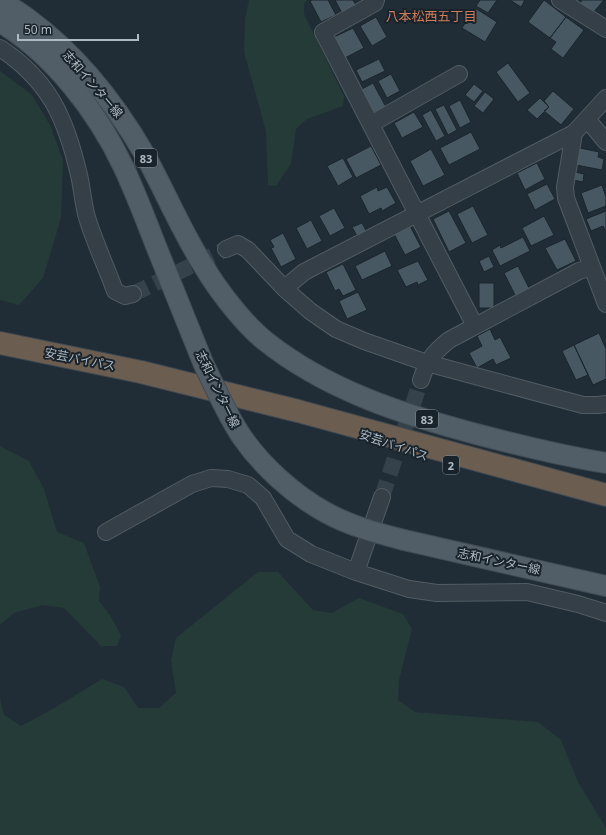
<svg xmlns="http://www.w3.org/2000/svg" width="606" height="835" viewBox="0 0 606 835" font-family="'Noto Sans','Noto Sans JP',sans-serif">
  <rect width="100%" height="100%" fill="#202d36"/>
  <path fill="#253b38" d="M249,0H307L304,4V14L344,96L343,106L307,119L296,129L291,164L276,186L268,185L266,131L244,52L245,19Z
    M0,71L32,95L50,125L63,160L61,218L43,278L19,305L0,300Z
    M0,446L29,461L44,489L57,532L84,543L100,587L99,601L110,615L121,635L117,646H101L64,608L42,605L14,613L0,625Z
    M258,572H278L313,610L332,613L359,598L403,614L412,629L399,680L398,700L415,712L538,722L561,740L578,782L606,828V835H0V699L4,715L21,726L51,710L102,679L124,687L138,708H159L176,693L171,660L176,638Z"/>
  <path fill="#485862" stroke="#1b252d" d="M312,0H328L336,15L321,22L310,1Z
    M335,0H353L356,5L342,13Z
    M480,0H497L488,13L476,6Z
    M510,0H525L521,7Z
    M544,0L566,17L550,38L528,22Z
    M582,0H604L592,14L580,3Z
    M475,8L497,22L485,42L462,28Z
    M376,17L387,37L372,46L360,26Z
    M566,17L584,30L563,58L551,49L556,42L550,38Z
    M353,28L364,48L343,59L332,38Z
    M379,59L385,71L362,82L356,70Z
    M508,63L530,93L518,102L496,72Z
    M391,74L400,91L387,98L378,81Z
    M373,83L386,107L373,114L360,90Z
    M474,84L483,91L474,102L465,95Z
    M553,91L574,109L561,125L544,111L549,107L544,101Z
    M485,92L494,99L483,113L474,106Z
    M540,98L549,107L537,119L527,110Z
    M460,100L471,122L460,128L449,106Z
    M444,105L457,130L448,135L435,109Z
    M431,110L445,136L436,141L422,115Z
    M414,112L423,127L402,138L394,123Z
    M471,132L480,149L449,165L440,148Z
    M371,146L381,165L356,178L346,159Z
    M580,148L599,152L598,157L604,159L602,170L576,165Z
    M431,149L445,175L423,186L410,161Z
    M343,158L353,177L338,186L327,166Z
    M537,163L545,179L525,190L517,173Z
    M575,172L584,174L583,182L573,180Z
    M547,184L555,199L535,210L527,194Z
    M602,185L606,197V206L588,213L581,193Z
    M377,187L378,191L387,187L396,203L382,211L381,208L369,214L360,196Z
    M473,206L488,235L472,243L457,214Z
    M334,208L345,228L330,236L319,216Z
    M449,211L466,243L449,252L433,219Z
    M606,211V232L603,226L591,231L586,219Z
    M544,216L554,235L531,246L522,228Z
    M311,220L322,241L307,249L296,228Z
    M362,223L367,232L357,236L352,227Z
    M409,224L421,247L405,255L393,232Z
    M283,233L296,259L281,267L271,248L274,247L270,240Z
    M523,237L530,251L500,266L492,250L500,245L501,248Z
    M565,239L576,261L557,270L545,248Z
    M385,251L392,266L362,280L355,266Z
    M489,256L494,267L484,272L479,261Z
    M418,261L428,280L418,285L417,282L406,287L397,270Z
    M343,264L356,290L343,296L339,289L335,291L326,272Z
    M518,266L530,290L516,297L504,273Z
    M479,283H494V308H479Z
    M358,292L367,310L347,319L339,301Z
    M490,329L495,340L500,337L511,358L496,365L493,359L477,368L469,353L482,346L477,336Z
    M599,333L606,349V379L593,385L574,345Z
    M574,345L588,375L576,380L562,351Z"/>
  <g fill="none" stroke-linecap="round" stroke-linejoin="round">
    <path stroke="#35424b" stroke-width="16" stroke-dasharray="16 8" stroke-linecap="butt" d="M133,294L226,249
      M382,497L421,380"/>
    <g stroke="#515c64" stroke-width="18">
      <path id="minor" d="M376,0L375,3L323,32L475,326
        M560,0L606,29
        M0,48C50,81 66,119 79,175C82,188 83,201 86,214C93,239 106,266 115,291L125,296L133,294
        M606,98L574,133L565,187L566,198L606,304
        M587,119L606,142
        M371,124L459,74
        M226,249L238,244L248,250L285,289L310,311L336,329L364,341L427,363L583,405H598L606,404
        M285,289L292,282L304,272L574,133
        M421,380C427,361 433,353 449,340L579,271L592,267
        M106,532L192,484L211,478L228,479L248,485L263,498L287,539L311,554L356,572L409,589L437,593L527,592L578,604L606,613
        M356,572L382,497"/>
    </g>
    <g stroke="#404a53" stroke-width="22">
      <path id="major" d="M0,1C9,6 19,12 27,18C75,53 115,103 145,155C165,191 181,230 203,265C217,289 243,323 264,340C326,390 404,415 480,435C522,446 564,456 606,463
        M0,22C54,55 97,111 124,168C136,194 146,220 156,246C172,286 188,325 204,365
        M404,540L606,586"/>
    </g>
    <g stroke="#3e4951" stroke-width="24">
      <path id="highway" d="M0,343L141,372L298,411L606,495"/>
    </g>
    <use href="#minor" stroke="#343f47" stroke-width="16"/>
    <use href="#major" stroke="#515e67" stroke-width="20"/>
    <use href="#highway" stroke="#6c5d51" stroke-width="22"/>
    <g stroke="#404a53" stroke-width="22" stroke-linecap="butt">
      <path id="major-bridge" d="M204,365C216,389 227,415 242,437C262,466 294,495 325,512C350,526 377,533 404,540"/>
    </g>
    <use href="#major-bridge" stroke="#515e67" stroke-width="20"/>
  </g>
  <g text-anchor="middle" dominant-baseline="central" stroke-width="4" stroke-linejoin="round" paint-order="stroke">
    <g fill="#19232b" stroke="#818d95" stroke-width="1">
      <rect x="135" y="149" width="22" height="18" rx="3"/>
      <rect x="416" y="410" width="22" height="18" rx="3"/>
      <rect x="443" y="456" width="16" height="18" rx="3"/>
    </g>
    <g font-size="11" font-weight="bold" fill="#aebac3">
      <text x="146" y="158">83</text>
      <text x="427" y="419">83</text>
      <text x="451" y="465">2</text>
    </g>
    <g font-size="12" fill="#aebac3" stroke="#19232b">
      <text transform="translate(93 84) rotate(49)">志和インター線</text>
      <text transform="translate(80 359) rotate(11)">安芸バイパス</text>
      <text transform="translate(218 389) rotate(64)">志和インター線</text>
      <text transform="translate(394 445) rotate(19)">安芸バイパス</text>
      <text transform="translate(499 561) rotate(12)">志和インター線</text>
    </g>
    <g font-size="13" fill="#cf7c5d" stroke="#19232b">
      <text x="431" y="16">八本松西五丁目</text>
    </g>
  </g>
  <path d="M18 34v6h120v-6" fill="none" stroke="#aebac3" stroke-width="2"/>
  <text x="24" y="34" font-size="12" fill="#aebac3" stroke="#19232b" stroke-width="3" paint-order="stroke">50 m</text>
</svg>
